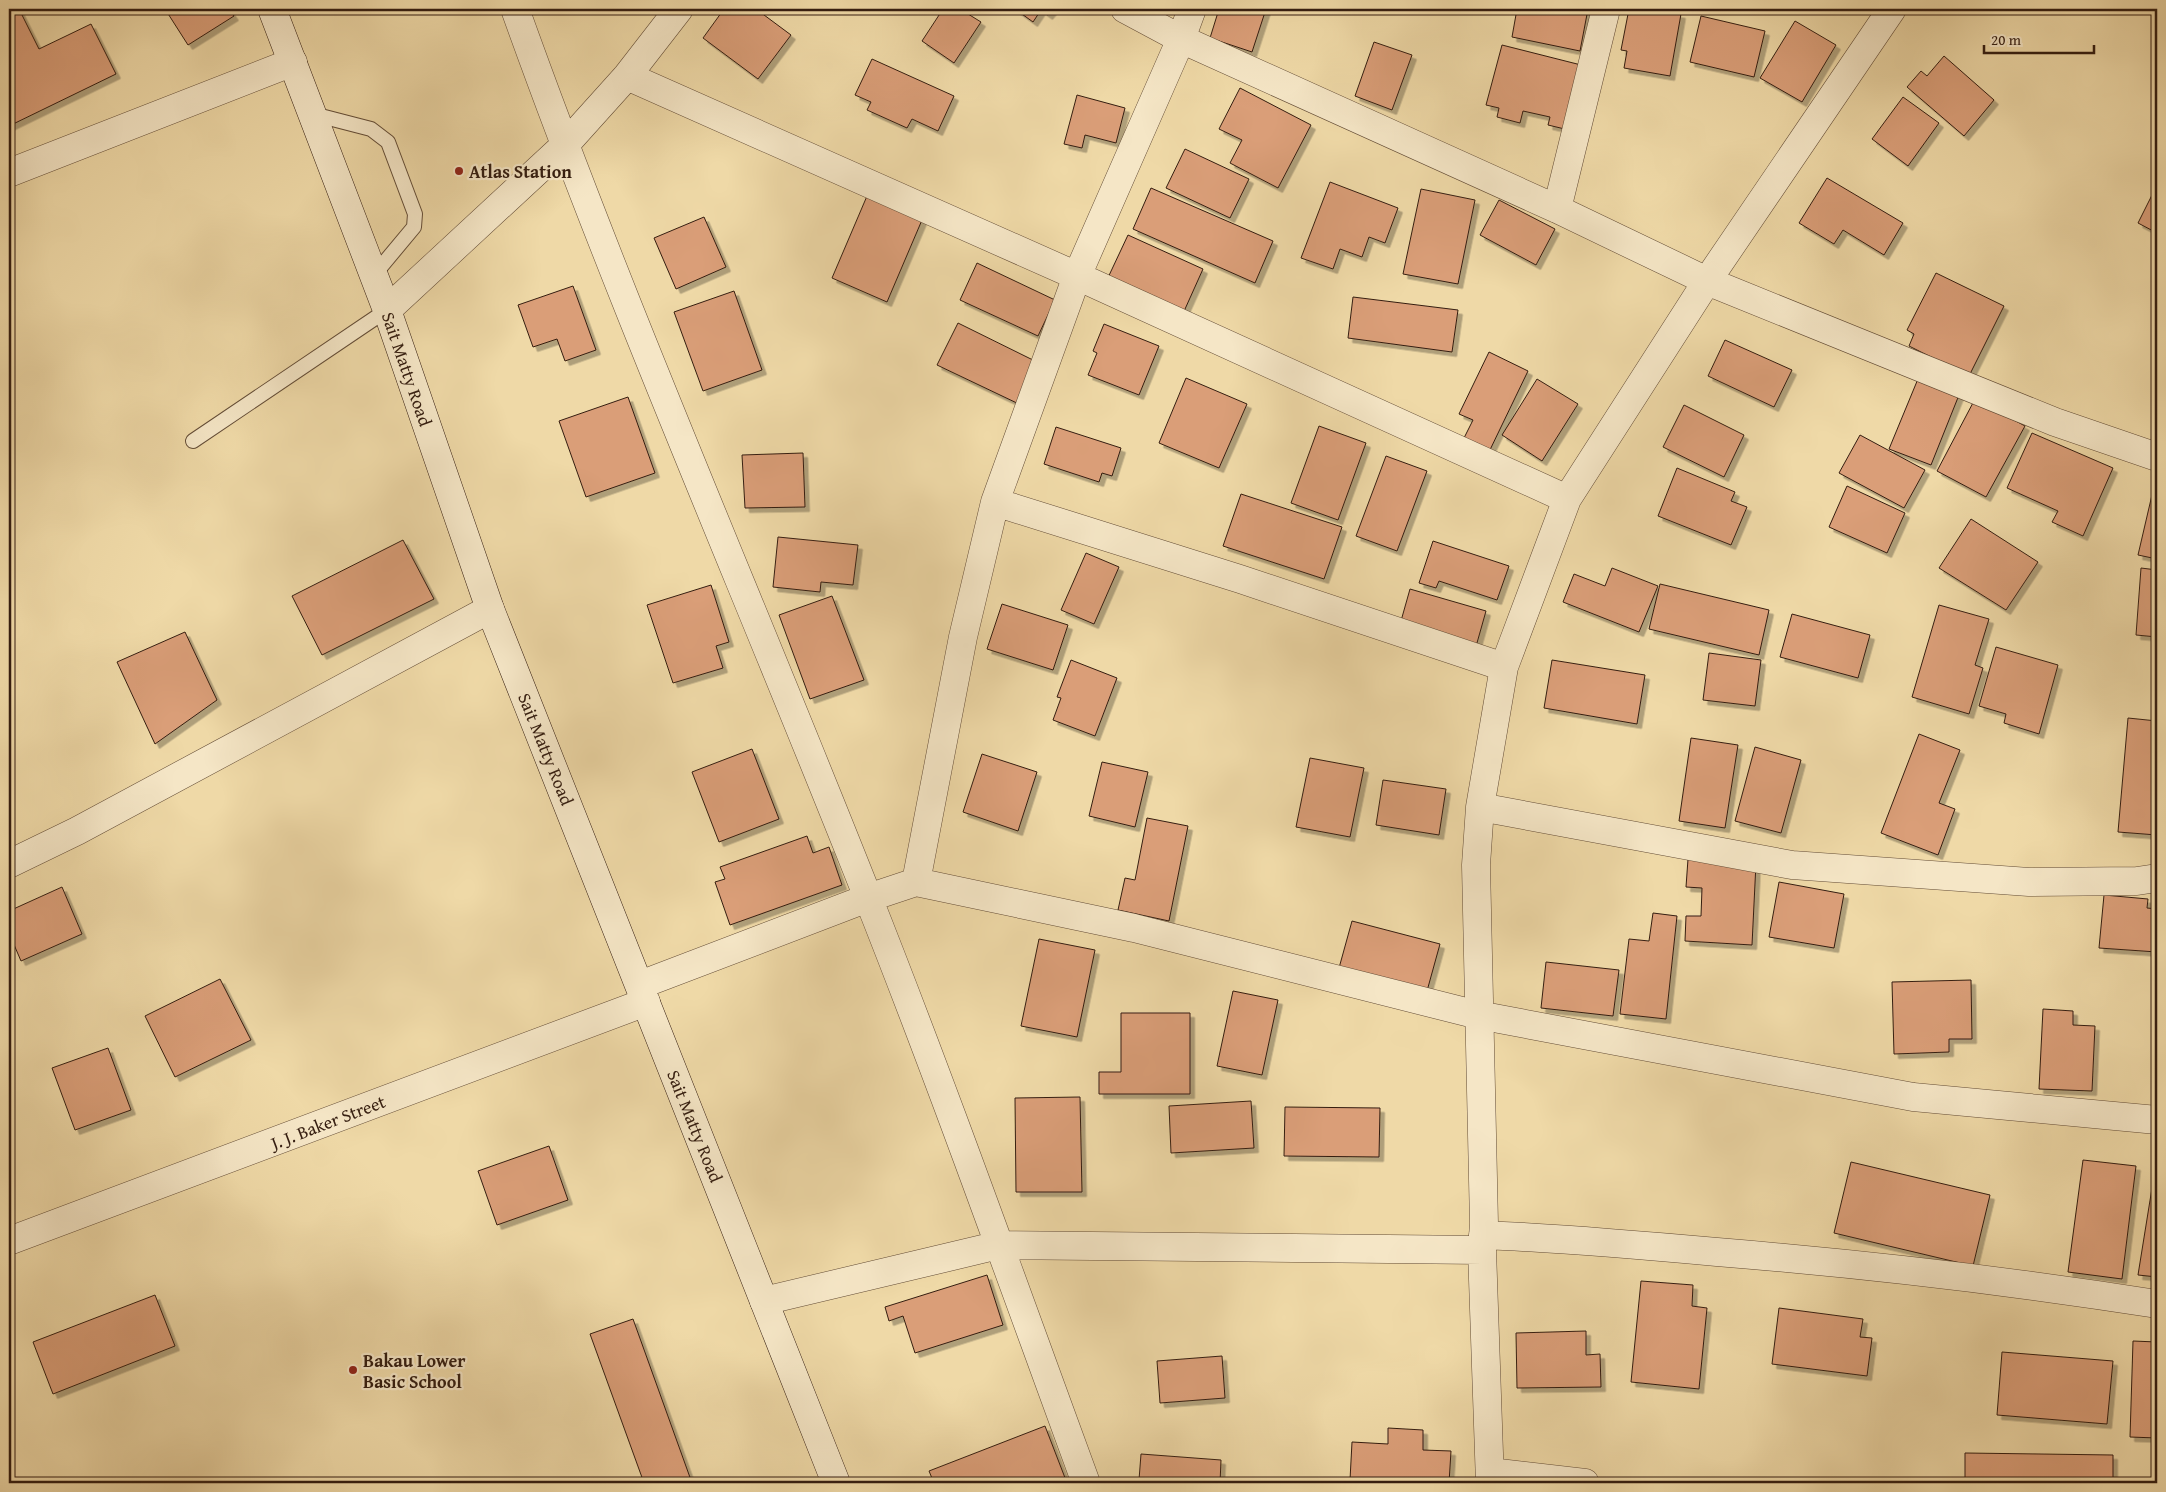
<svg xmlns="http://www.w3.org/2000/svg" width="2166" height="1492" viewBox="0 0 2166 1492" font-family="'Gentium Book Plus',serif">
  <defs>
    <filter id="shadow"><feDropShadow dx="4.5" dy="4.5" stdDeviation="0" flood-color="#0004"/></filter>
  </defs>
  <rect width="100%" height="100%" fill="#efd9a7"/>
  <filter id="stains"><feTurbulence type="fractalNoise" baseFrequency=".004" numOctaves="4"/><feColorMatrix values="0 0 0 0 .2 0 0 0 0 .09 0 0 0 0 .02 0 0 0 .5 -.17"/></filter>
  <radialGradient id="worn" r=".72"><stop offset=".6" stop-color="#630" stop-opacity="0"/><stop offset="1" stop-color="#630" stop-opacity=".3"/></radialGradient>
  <path fill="#da9e78" stroke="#341d10" filter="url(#shadow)" d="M9,9H19L39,49L91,24L116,74L9,126Z
    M165,9H229L234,16L188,45Z
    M724,9H756L791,35L758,79L703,38Z
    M943,9H960L981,22L954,63L922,41Z
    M1015,9H1053L1048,15L1041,10L1033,22Z
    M1219,9H1266L1252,52L1210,38Z
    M1517,9H1588L1580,51L1512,37Z
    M1629,9H1654L1681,14L1670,76L1624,68L1627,51L1621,50Z
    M1701,16L1765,31L1754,77L1690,62Z
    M1795,21L1836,45L1802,102L1760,78Z
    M1374,42L1412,55L1392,110L1355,96Z
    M1502,45L1589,67L1573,131L1548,125L1550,117L1523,111L1520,123L1497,117L1499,108L1486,105Z
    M1944,56L1994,100L1964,136L1907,87L1921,71L1927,76Z
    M872,59L954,96L938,131L912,119L907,128L867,110L871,102L855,95Z
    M1240,88L1311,125L1278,188L1230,163L1242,140L1219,129Z
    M1077,95L1125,108L1116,143L1085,135L1082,148L1064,144Z
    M1903,97L1939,123L1908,166L1872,139Z
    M1185,149L1249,179L1230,218L1166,188Z
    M1827,178L1903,223L1884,255L1843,230L1834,244L1799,223Z
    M1330,182L1398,208L1385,243L1369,237L1362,257L1340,249L1333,269L1301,258Z
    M2157,185V233L2138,223Z
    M1151,188L1273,241L1255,283L1133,229Z
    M1421,189L1475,200L1458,284L1403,274Z
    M867,196L922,220L887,302L832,278Z
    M1499,200L1555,229L1536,265L1480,235Z
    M704,217L726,267L676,289L654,238Z
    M1128,235L1203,269L1181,318L1105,284Z
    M977,263L1055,300L1038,336L960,300Z
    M1936,273L2004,306L1969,376L1909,346L1914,334L1907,330Z
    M573,286L596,350L565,361L557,339L533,347L518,305Z
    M734,291L762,370L703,391L674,312Z
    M1353,297L1458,310L1452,352L1348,338Z
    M958,323L1041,364L1021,405L937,365Z
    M1104,324L1159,346L1139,395L1088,375L1097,353L1093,351Z
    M1725,340L1792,370L1774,407L1708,376Z
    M1489,352L1528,371L1488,454L1462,442L1473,420L1459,414Z
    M1920,374L1961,390L1931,465L1889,449Z
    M1186,378L1247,404L1219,468L1159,443Z
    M1537,379L1578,404L1542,461L1502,435Z
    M628,397L655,473L586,497L559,421Z
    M1975,399L2025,426L1986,497L1937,471Z
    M1684,405L1744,435L1724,477L1663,447Z
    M1319,426L1366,443L1338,520L1291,503Z
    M1056,427L1121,448L1112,476L1102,473L1099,482L1044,464Z
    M2032,433L2113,468L2083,536L2052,522L2058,511L2007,488Z
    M1860,435L1925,470L1904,508L1839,473Z
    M803,453L805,507L745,508L742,455Z
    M1386,456L1427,471L1397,551L1356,536Z
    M1677,468L1735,492L1731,501L1747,507L1731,545L1658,516Z
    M2155,482L2157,483V559L2138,555Z
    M1847,486L1905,513L1887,553L1829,527Z
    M1241,494L1342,527L1324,579L1223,546Z
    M1971,519L2038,562L2006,610L1939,568Z
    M778,537L858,545L853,585L821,582L820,592L773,587Z
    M403,540L434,599L322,655L292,596Z
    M1433,541L1509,566L1497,600L1439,581L1436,588L1419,583Z
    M1086,553L1119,567L1094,624L1061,610Z
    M1612,568L1658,586L1639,632L1563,602L1574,574L1605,586Z
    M2141,568L2157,570V637L2136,635Z
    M1660,584L1769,610L1759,655L1649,629Z
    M711,585L729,642L716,646L723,668L673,683L647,605Z
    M1410,589L1486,611L1475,650L1399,628Z
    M832,596L864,680L810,699L779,615Z
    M1002,604L1068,625L1053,670L987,649Z
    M1939,605L1989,619L1975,665L1983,668L1969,714L1912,697Z
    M1792,614L1870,635L1858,678L1780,657Z
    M185,632L217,700L155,744L117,662Z
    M1996,647L2058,665L2039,734L2004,723L2006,714L1979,706Z
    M1709,653L1761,660L1755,706L1703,700Z
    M1071,660L1117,678L1095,736L1053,720L1061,698L1057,697Z
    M1552,660L1645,675L1637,724L1544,708Z
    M2128,718L2157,721V835L2118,832Z
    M1919,734L1960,750L1939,803L1955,809L1938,855L1881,833Z
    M1691,738L1738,745L1725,828L1679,821Z
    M1755,747L1801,760L1781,833L1735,821Z
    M752,749L779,819L719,842L692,772Z
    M982,754L1037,772L1018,831L963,812Z
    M1310,758L1364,768L1350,837L1296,827Z
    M1102,762L1148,772L1135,827L1089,816Z
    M1383,780L1446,789L1439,835L1376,825Z
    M1147,818L1188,826L1169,921L1118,910L1125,878L1135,880Z
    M807,836L813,853L829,847L842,885L730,925L715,882L725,879L720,867Z
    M1688,859L1756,863L1752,945L1685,941L1686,916H1701L1702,888L1686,887Z
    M1779,882L1844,894L1834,948L1769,937Z
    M62,887L82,934L21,961L9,933V911Z
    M2104,895L2148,899L2147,908L2157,909V952L2099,948Z
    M1653,913L1677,916L1666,1019L1620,1014L1629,939L1649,941Z
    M1352,921L1440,944L1427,991L1339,968Z
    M1039,939L1095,950L1077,1037L1021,1026Z
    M1546,962L1619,970L1613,1016L1541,1008Z
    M220,979L251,1040L175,1077L145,1016Z
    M1971,980L1972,1039H1949V1052L1894,1054L1892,982Z
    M1233,991L1278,1000L1262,1075L1217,1066Z
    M2043,1009L2073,1011V1025L2095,1026L2092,1091L2039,1089Z
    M1121,1013H1190V1094H1099V1072H1121Z
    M108,1048L131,1110L75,1130L52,1068Z
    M1080,1097L1082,1192H1016L1015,1098Z
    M1251,1101L1254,1148L1171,1153L1169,1106Z
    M1285,1107L1380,1108L1379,1157L1284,1156Z
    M549,1146L568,1200L497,1225L478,1171Z
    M2083,1160L2136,1166L2122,1279L2068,1272Z
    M1851,1162L1990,1195L1973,1266L1834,1233Z
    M2152,1188L2157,1189V1277L2138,1275Z
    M987,1275L1003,1325L915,1353L903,1316L889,1321L885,1307Z
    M1641,1281L1693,1285L1692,1306L1707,1308L1699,1389L1631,1382Z
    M155,1295L175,1346L53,1394L33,1342Z
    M1779,1308L1863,1319L1860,1337L1872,1338L1867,1376L1772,1364Z
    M633,1319L692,1483H644L590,1334Z
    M1586,1331V1355L1600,1354L1601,1387L1517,1388L1516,1333Z
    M2133,1341L2157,1342V1438L2130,1437Z
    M2002,1352L2113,1361L2107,1424L1997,1415Z
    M1222,1356L1225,1398L1160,1403L1157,1361Z
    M1045,1426L1067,1483H934L929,1471Z
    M1388,1428L1423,1430V1450L1451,1451L1449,1483L1350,1480L1352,1442L1388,1444Z
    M1965,1453L2113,1455V1483H1965Z
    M1141,1454L1221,1460L1220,1483H1163L1139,1480Z"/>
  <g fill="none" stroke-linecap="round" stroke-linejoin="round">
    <g stroke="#634c36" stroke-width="16">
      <path id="lane" d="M313,114L371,129L388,142L415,214L414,227L374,275
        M193,441L387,310"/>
    </g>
    <g stroke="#634c36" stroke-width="29">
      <path id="street" d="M515,9C622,308 750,599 867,895C944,1089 1014,1287 1086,1483
        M1125,9L1181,39L1557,209L1707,281L2055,422L2157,457
        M627,76L1077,276L1567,499
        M9,173L293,62
        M1557,209L1606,9
        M387,310L564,146L627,76L679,9
        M995,502L1240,579L1504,667
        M1480,807L1792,865L2029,882L2137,881L2157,878
        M9,864L77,831L490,609
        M916,882L963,637L995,502L1077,276L1181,39L1192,9
        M640,985L868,898L916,882L1134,928L1478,1015L1913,1097L2157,1120
        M1483,1235C1561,1238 1639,1245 1717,1252C1864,1264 2011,1281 2157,1304
        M9,1241L646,1002
        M764,1301L999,1245L1482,1250
        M1490,1472L1585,1483
        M1490,1483L1482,1250L1484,1224L1476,865L1480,807L1504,667L1567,499L1707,281L1892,9"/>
    </g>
    <g stroke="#341d10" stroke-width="29">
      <path id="secondary" d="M272,9L387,310L490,609L836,1483"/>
    </g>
    <use href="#lane" stroke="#f5e6c6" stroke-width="14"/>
    <use href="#street" stroke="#f5e6c6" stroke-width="28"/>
    <use href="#secondary" stroke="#f5e6c6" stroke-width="28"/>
  </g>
  <g fill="#8f2418" stroke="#f5e6c6" stroke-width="2">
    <circle cx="459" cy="171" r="5"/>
    <circle cx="353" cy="1370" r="5"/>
  </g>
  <g text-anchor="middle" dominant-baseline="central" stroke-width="4.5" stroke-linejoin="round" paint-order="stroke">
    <g font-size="18" font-weight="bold" fill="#341d10" stroke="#f5e6c6" text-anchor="start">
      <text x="469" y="171">Atlas Station</text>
      <text x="363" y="1360">Bakau Lower<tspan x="363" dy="21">Basic School</tspan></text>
    </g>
    <g font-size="18" fill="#341d10" stroke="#f5e6c6">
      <text transform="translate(407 369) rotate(71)">Sait Matty Road</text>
      <text transform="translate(546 749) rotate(68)">Sait Matty Road</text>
      <text transform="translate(328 1122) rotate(-21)">J. J. Baker Street</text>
      <text transform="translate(695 1126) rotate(68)">Sait Matty Road</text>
    </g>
  </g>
  <rect width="2166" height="1492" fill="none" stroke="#efd9a7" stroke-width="30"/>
  <rect x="10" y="10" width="2146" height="1472" fill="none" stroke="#341d10" stroke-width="2.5"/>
  <rect x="15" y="15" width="2136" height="1462" fill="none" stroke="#341d10"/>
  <path d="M1984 45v8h110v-8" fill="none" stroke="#341d10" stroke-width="2.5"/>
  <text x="1991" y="45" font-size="15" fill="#341d10" stroke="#f5e6c6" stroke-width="4" paint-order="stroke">20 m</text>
  <rect width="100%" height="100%" filter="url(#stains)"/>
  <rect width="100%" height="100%" fill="url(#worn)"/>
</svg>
